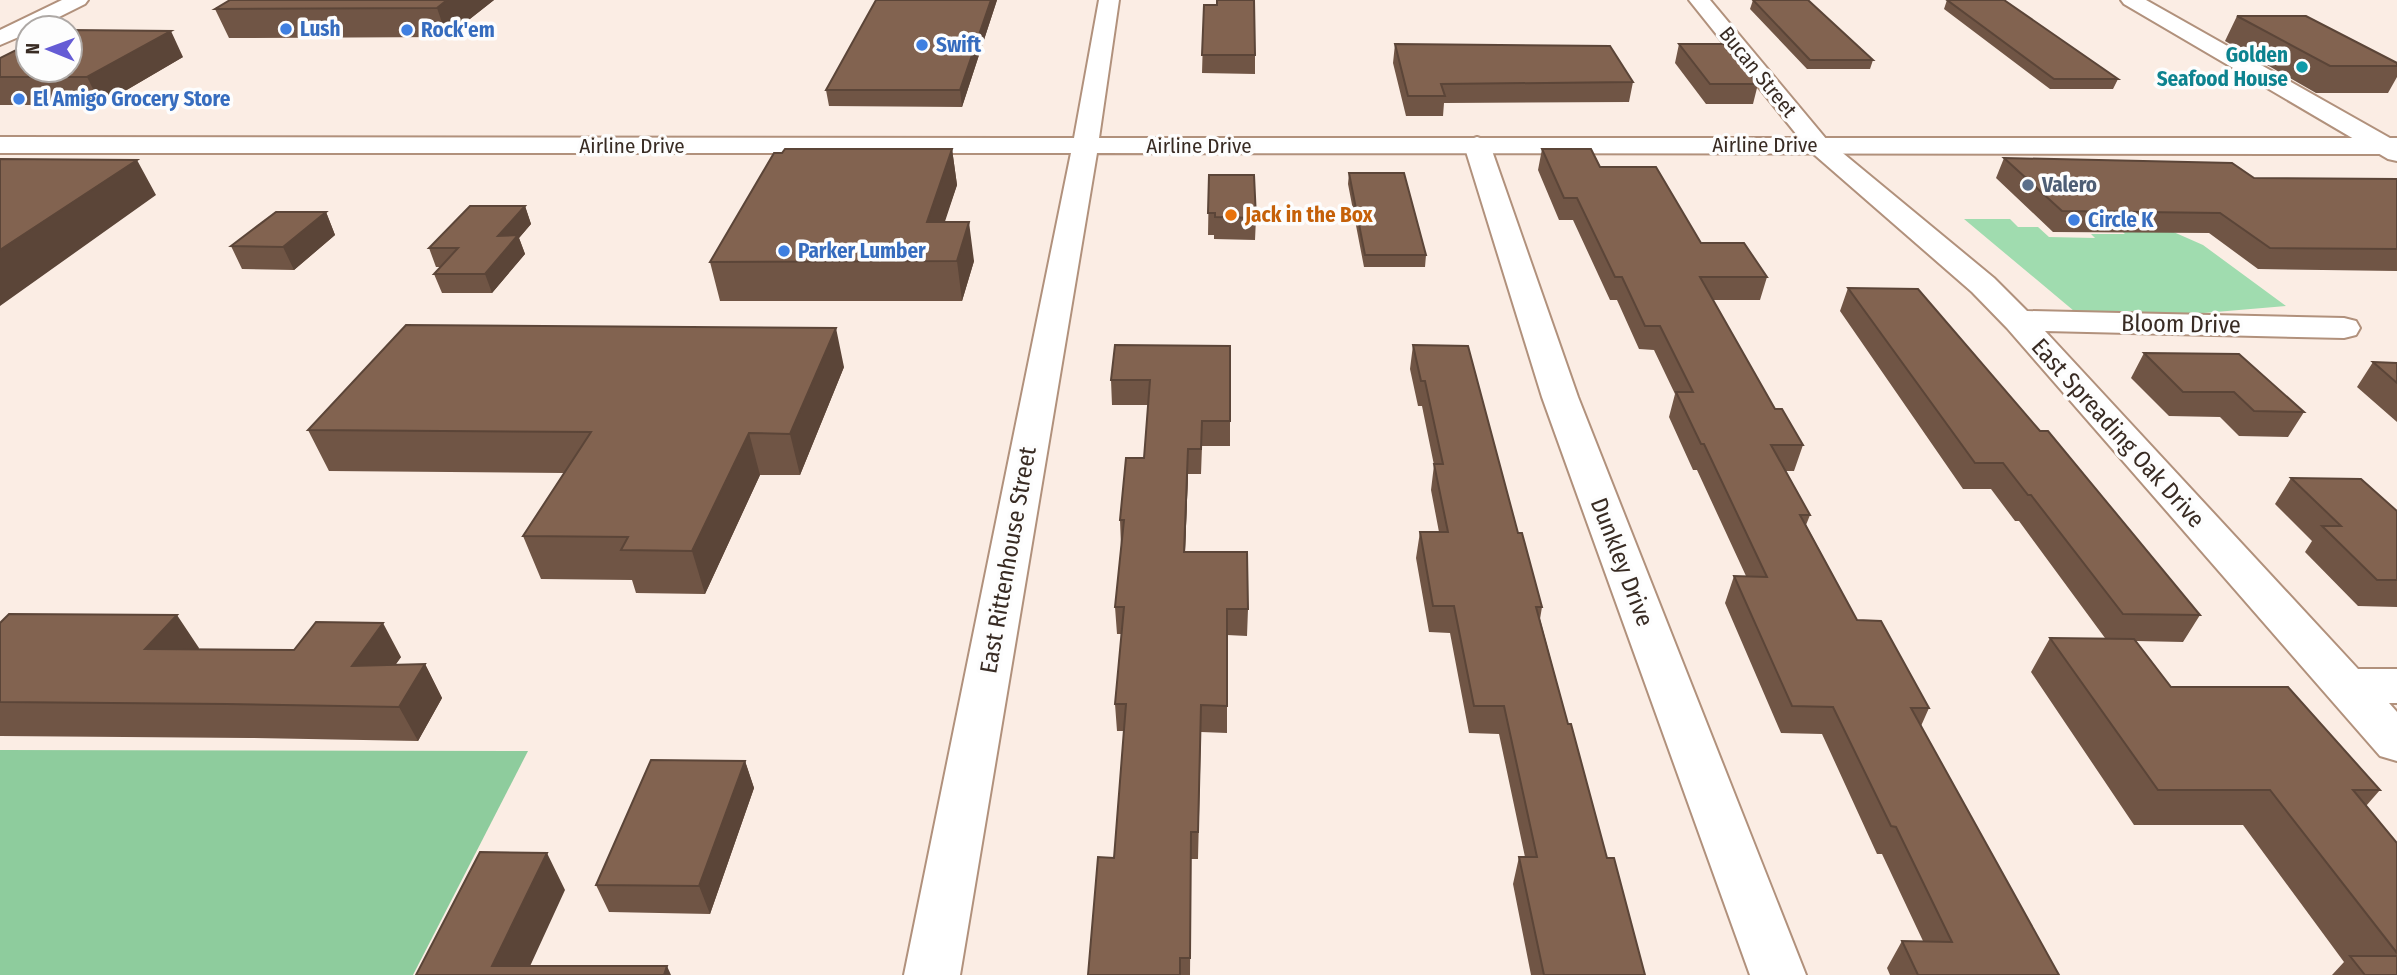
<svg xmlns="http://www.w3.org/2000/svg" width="2397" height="975" viewBox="0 0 2397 975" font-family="'Fira Sans Condensed',sans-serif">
  <rect width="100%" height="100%" fill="#fbede4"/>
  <path fill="#a0dcaf" d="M2104,215H2135L2203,245L2286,306L2192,314L2074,311L1964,219H2010L2018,227H2038L2049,237L2095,238L2091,234H2125Z"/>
  <path fill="#8ecc9d" d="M0,750L528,751L413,975H0Z"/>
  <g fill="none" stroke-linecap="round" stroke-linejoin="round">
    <g stroke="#b1917c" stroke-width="4">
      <path id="street" d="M62,0H88L85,4L37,28H28V33L0,45V30Z
        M1689,0H1710L1827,140L1994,278L2027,311L2344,318L2356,321L2360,328L2356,335L2344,338L2045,331L2358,669H2397V703H2389L2397,712V761L2380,756L2007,328L1972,292L1809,150Z
        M2121,0H2146L2397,142V161L2388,159L2124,4Z
        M1477,137L1486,140L1490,145L1578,397L1806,975H1750L1542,397L1464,145L1468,140Z"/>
    </g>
    <g stroke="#b1917c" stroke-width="4">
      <path id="secondary" d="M1099,0H1119L1099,138H2397V154L1097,153L960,975H904L1071,153H0V137L1074,138Z"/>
    </g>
    <use href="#street" fill="#fff" fill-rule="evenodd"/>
    <use href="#secondary" fill="#fff" fill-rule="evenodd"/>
  </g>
  <path fill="#705545" d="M494,0L447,37L229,38L215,9Z
    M876,0H997L962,107L829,106L826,90Z
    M1753,0L1873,60L1870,69H1807L1750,9Z
    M1947,0L2118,79L2113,89H2050L1944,9Z
    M1204,5L1255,55V74L1202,73Z
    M2237,16L2397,63V77L2388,93H2316L2225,41Z
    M1395,44L1633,82L1629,102L1444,103L1443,116H1406L1393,63Z
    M1679,44L1758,84L1753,104H1706L1675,63Z
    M183,57L101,105H0V58Z
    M952,149L957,185L944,222L974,261L962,301H720L710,262Z
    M1542,149L1600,167L1701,243L1767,277L1760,300H1713L1775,409L1803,445L1794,471H1785L1810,515L1806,525L1857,620L1929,708L1921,726L2059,975H1890L1887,968L1902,941H1923L1882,854H1877L1822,734L1781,733L1725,603L1734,576H1746L1697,470H1693L1669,417L1675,394L1654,350L1639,349L1617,300H1610L1573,220H1559L1538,170Z
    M2004,158L2254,178L2397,179V271L2258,269L2209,233L2053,232L1996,178Z
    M1349,173L1426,255L1425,267H1364L1348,184Z
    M1209,175L1256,218L1255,240L1214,239V235H1208Z
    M525,206L531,224L519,238L525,254L492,293H442L434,274L440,267H436L429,248Z
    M326,212L335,235L294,270L242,269L231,246Z
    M1848,288L2040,431L2200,615L2183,642L2136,641L2171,687L2380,790L2366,806L2397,843V975H2332L2344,962L2243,825H2134L2031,672L2050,638H2105L2019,521H2015L1991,489H1963L1840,311Z
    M1115,345L1230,421V446H1202L1201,474H1188L1185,552L1248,609L1247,636L1227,635V733L1201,732L1198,859H1191L1190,975H1088L1114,858L1124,731H1117L1115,704L1122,634H1117L1115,607L1121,546L1120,520L1144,458L1148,405H1112L1111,380Z
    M1413,345L1518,533L1542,607L1540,619L1568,724L1607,858L1645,975H1531L1513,884L1519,857H1525L1499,734L1469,733L1450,633L1429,632L1416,558L1420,532H1439L1431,490L1434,465L1422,406H1418L1410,369Z
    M2144,353L2304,412L2288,437L2239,436L2220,417L2169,416L2131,378Z
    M2373,362L2397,363V422L2357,387Z
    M844,367L800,475H760L705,594L636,593L632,580L541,579L523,536L564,473L329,471L308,430Z
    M2291,478L2397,511V607L2358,606L2305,552L2312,541L2275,504Z
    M0,623L199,648L198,650L401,657L395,665L425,664L442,698L418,741L249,738L0,736Z
    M745,761L754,788L710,914L609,912L596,885Z"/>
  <path fill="#5b4538" d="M447,0H494L447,37L437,8Z
    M991,0H997L962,107L960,90Z
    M171,31L183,57L101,105L87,77Z
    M952,149L957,185L932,261L927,222Z
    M137,160L156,195L0,306V250Z
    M525,206L531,224L519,238L525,254L492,293L485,274L498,236Z
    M326,212L335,235L294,270L283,247Z
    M969,222L974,261L962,301L957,261Z
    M836,328L844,367L800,475L790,434Z
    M749,433L760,475L705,594L692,551Z
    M1188,449V474L1184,578V552Z
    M177,615L199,648L169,683L145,649Z
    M383,623L401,657L371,700L352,666Z
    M425,664L442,698L418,741L399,707Z
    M745,761L754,788L710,914L699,886Z
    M547,853L565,890L526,975L492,966Z
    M667,966L671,975H664Z"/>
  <path fill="#826350" stroke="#5b4538" stroke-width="2" d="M230,0H447L437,8L215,9Z
    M876,0H991L960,90H826Z
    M1217,0H1254L1255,55H1202L1204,5H1217Z
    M1753,0H1808L1873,60H1810Z
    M1947,0H2004L2118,79H2054Z
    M2237,16H2306L2397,63V66H2330Z
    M70,30L171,31L87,77H0V58L28,44V70H70Z
    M1395,44L1610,46L1633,82L1441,84L1445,96H1408Z
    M1679,44H1724L1758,84H1710Z
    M785,149H952L927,222H969L957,261L710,262L774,153H782Z
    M1542,149H1591L1600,167H1656L1701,243H1744L1767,277H1700L1775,409H1782L1803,445H1771L1810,515H1800L1857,620L1881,621L1929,708H1911L2059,975H1918L1902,941L1952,942L1896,827L1891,826L1833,707L1792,706L1734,576L1767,577L1704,444H1701L1676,392H1693L1660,326H1645L1622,277H1615L1577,198H1564Z
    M2004,158L2232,163L2254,178L2397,179V249L2270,248L2220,213L2062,211Z
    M0,159L137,160L0,250Z
    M1349,173H1404L1426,255H1365Z
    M1209,175H1254L1256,218L1215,217V213H1208Z
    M470,206H525L498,236L518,235L485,274H434L458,248H429Z
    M276,212H326L283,247L231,246Z
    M1848,288L1918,289L2040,431H2048L2200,615L2123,614L2031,495H2028L2003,463H1975Z
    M406,325L836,328L790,434L749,433L692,551L621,550L628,537L523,536L591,432L308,430Z
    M1115,345L1230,346V421H1202L1201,449H1188L1184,552H1247L1248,609H1227V706L1201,705L1198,832H1191L1190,958H1180V975H1088L1098,857L1114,858L1126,704H1115L1124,607H1115L1124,520H1120L1126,458H1144L1150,380H1111Z
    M1413,345L1468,346L1518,533H1522L1542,607H1536L1568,724H1571L1607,858H1614L1645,975H1544L1519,857H1537L1504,706H1474L1454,606H1433L1420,532H1448L1434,464H1443L1425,381H1421Z
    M2144,353L2239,354L2304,412L2254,411L2234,392H2183Z
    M2373,362L2397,363V383Z
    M2291,478L2361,479L2397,511V580H2377L2322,526H2341Z
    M9,614L177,615L145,649L294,650L316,622L383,623L352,666L425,664L399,707L226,704L0,702V623Z
    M2050,638L2134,639L2171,687H2288L2380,790H2353L2397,843V953L2270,790H2158Z
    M651,760L745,761L699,886L596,885Z
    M480,852L547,853L492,966H667L664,975H416Z
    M2350,956H2397V975H2365Z"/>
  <g fill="#3f7fe0" stroke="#fdfdfd" stroke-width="2.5">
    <circle cx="286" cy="29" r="7"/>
    <circle cx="407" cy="30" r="7"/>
    <circle cx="922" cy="45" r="7"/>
    <circle cx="19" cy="99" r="7"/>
    <circle cx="2074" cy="220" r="7"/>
    <circle cx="784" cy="251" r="7"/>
  </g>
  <circle fill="#0f9aa8" stroke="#fdfdfd" stroke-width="2.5" cx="2302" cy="67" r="7"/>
  <circle fill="#5c6f8a" stroke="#fdfdfd" stroke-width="2.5" cx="2028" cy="185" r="7"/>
  <circle fill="#e8710a" stroke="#fdfdfd" stroke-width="2.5" cx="1231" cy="215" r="7"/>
  <g text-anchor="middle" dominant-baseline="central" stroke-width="7" stroke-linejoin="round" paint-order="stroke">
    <g font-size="21" font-weight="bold" fill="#366cbe" stroke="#fdfdfd" text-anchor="start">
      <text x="300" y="29">Lush</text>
      <text x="421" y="30">Rock'em</text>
      <text x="936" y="45">Swift</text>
      <text x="33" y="99">El Amigo Grocery Store</text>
      <text x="2088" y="220">Circle K</text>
      <text x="798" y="251">Parker Lumber</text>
    </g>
    <g font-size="21" font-weight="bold" fill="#0d838f" stroke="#fdfdfd" text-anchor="end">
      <text x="2288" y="55">Golden<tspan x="2288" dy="24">Seafood House</tspan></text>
    </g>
    <g font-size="21" fill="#382b23" stroke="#fdfdfd">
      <text transform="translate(1758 72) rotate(51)">Bucan Street</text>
      <text x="1765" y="145">Airline Drive</text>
      <text x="632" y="146">Airline Drive</text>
      <text x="1199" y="146">Airline Drive</text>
    </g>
    <g font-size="21" font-weight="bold" fill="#4e5e75" stroke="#fdfdfd" text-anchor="start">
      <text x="2042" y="185">Valero</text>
    </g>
    <g font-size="21" font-weight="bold" fill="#c56008" stroke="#fdfdfd" text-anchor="start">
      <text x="1245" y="215">Jack in the Box</text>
    </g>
    <g font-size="24" fill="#382b23" stroke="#fdfdfd">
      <text transform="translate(2181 324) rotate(1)">Bloom Drive</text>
      <text transform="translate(2118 433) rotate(48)">East Spreading Oak Drive</text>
      <text transform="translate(1008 560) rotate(-80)">East Rittenhouse Street</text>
      <text transform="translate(1622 562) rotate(69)">Dunkley Drive</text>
    </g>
  </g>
  <g transform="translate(49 49) rotate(271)"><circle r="33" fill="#fdfdfd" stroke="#aea9a6" stroke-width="2"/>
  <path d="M0-5L12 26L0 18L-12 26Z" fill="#655cd5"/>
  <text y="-10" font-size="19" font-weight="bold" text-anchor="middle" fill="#382b23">N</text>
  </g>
</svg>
